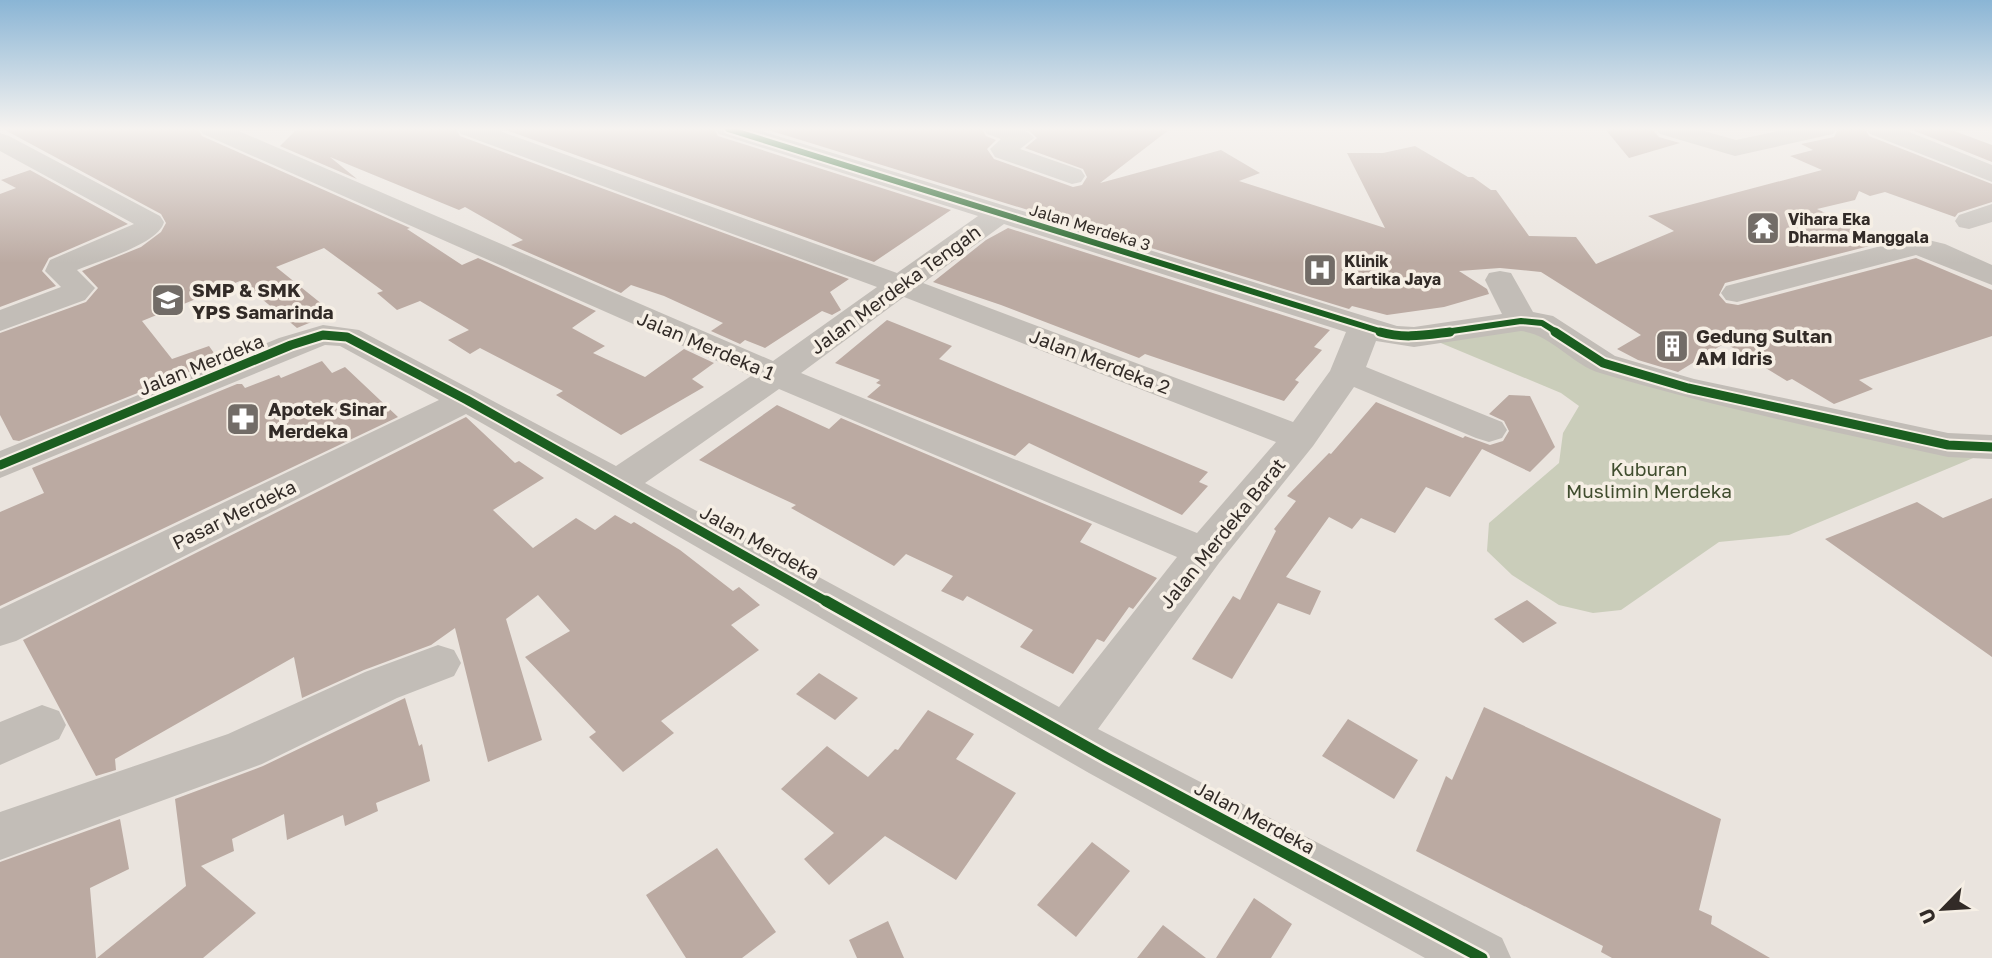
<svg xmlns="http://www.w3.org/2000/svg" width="1992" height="958" viewBox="0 0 1992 958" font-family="'Golos Text',sans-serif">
  <rect width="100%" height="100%" fill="#eae4de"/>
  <path fill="#cacdba" d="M1522,329H1538L1599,366L1978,456L1789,535L1719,542L1621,610L1593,613L1559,605L1512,575L1487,551L1489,523L1559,463L1563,433L1579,406L1561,393L1436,341Z"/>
  <path fill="#bbaaa2" d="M3,129H198L202,136L410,228L407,229L462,265L478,258L596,311L572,328L605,346L593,353L645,377L684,349L714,363L692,379L704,387L621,435L556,395L563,391L480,348L470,354L448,340L469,330L420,301L397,310L377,293L383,291L324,248L276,267L333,313L297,328L240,281L142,321L172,359L209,346L219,360L19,441L13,440L0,415V333L86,302L98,288L82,271L141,247L161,232L166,223L161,214Z
    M297,129H456L460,136L849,279L830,292L841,310L832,315L822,311L765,348L745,340L740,344L711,331L723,323L664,296L631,285L621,293L511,245L523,240L465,207L459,210L330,157L357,179L280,146Z
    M503,129H714L718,136L951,210L874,262Z
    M765,129H982L986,136L996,140L987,149L994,159L1073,187L1082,185L1087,177L1083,169L1025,148L1037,138L1027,129H1170L1100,183L1221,150L1260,173L1239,181L1385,228L1347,153H1383L1415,146L1468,177H1473L1491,190H1496L1529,236L1576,237L1596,264L1674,231L1648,216L1822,170L1790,156L1813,150L1801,144L1834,137L1838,129H1865L1869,136L1992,184V202L1958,213L1955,217L1885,192L1870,196L1859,191L1855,200L1817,209L1885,242L1725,283L1719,295L1726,303L1738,305L1916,258L1992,290V336L1859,380L1873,389L1834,404L1792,379L1787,381L1725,343L1678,372L1638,360L1617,349L1641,335L1541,272L1500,268L1459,271L1487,289L1489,294L1444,307L1387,315L1352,306L1349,309Z
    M1605,129H1652L1659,137L1680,143L1629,158Z
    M1910,129H1949L1992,145V162Z
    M30,170L128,224L49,258L42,271L56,286L0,307V194L16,188L1,180Z
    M1008,228L1330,330L1314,347L1322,350L1295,380L1299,382L1284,401L1145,354L1139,358L1001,305L933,282L986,240Z
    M887,320L952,346L939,359L1208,472L1199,482L1208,486L1182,515L1029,443L1015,456L867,397L881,385L876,383L880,380L835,363Z
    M322,361L332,373L345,367L398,417L0,606V512L44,493L32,468L237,384H242L245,388L279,375L281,378Z
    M1509,395L1530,396L1555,447L1530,472L1482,449L1450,497L1426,487L1395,533L1361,518L1352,529L1329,517L1286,577L1321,591L1310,615L1278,603L1232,679L1192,659L1233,596L1240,600L1276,531L1274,529L1296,501L1287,496L1329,453L1331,454L1376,402L1463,438L1465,436L1490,445L1503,441L1509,431L1504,421L1489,414Z
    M777,405L829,429L841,418L1092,524L1080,542L1157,578L1133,609L1129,607L1104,642L1097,639L1073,674L1020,647L1033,630L967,596L963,601L941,591L953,576L906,554L894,566L791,508L796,505L699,460Z
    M466,417L515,463L519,461L544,478L493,510L533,548L576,518L595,530L615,515L631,524L634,522L680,550L733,591L739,587L760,605L731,625L759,650L661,721L674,733L623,772L589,737L596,732L525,657L570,631L538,595L506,619L542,740L488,762L455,628L431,645L364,670L302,698L294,657L115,759L116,770L96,776L23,640Z
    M1992,498V657L1825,539L1917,502L1943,518Z
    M1527,600L1557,623L1523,643L1494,619Z
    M819,673L858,698L835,720L796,694Z
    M405,698L419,746L422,744L430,781L376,803L378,811L345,826L343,815L287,840L284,814L232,839L234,851L201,866L256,913L203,958H97L186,886L175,799L263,766Z
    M1484,707L1721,819L1699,910L1712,916L1711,924L1770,958H1612L1601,952L1603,946L1416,851L1446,776L1452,780Z
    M928,710L974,734L956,759L1016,793L956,880L885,836L829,885L804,859L834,833L781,789L827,746L868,777L895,749L898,750Z
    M1348,719L1418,760L1394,799L1322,756Z
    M120,819L129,869L90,888L96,958H0V862Z
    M1092,842L1130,871L1076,937L1037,905Z
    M717,848L776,932L742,958H686L646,895Z
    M1254,898L1292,924L1271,958H1216Z
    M888,921L904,958H857L849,940Z
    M1163,925L1206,958H1137Z"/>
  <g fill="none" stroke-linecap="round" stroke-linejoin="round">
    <path fill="#c2bdb7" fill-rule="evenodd" d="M200,129H234L773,361L877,287L461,134L458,129H494L897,273L978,216L719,134L716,129H755L1397,326L1414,327L1502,314L1485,280L1489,273L1500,271L1511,273L1533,312L1553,316L1615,356L1694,379L1948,433L1992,435V459L1948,457C1831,431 1714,407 1600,373C1571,364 1551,334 1521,331L1414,347L1376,341L1366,367L1502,422L1507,430L1502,438L1489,442L1476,438L1354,387L1313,446L1219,563L1098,729L1502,938L1511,958H1425L1089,773L466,414L16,641L0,646V609L439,400L340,346L325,345L0,478V451L279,338L323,325L359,330L616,466L751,376L203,134ZM1004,224L1346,332L1330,371L1293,422L923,283ZM904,297L1276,442L1197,533L801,373ZM779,389L1177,557L1059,707L645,483Z
      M984,129C999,129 1024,124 1034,138L1020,149L1081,170L1085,176L1081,182L1072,184L995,157L990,149L1001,139L987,134Z
      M1657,129H1697L1736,140L1787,129H1836L1833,134L1735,156L1660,134Z
      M1867,129H1902L1992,165V182L1870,134Z
      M0,133L9,136L160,216L164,222C159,244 98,261 77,270L95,288L85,300L0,331V310L61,287L45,271L50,260L134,224L0,151Z
      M1992,204V222L1969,229L1959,227L1955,221L1959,215Z
      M1916,237L1945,244L1992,265V285L1916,255L1737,302L1726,300L1721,293L1726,286Z
      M438,645L454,650L461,663L454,676L397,698L262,764L0,860V812L228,734L365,672Z
      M42,705L59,711L66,725L59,739L0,765V722Z"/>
    <g stroke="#f6efe5" stroke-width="10">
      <path id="cycleway-far2" d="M728,129L1386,333
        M1438,333L1521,321L1542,323L1558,333"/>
    </g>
    <g stroke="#f6efe5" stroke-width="13">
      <path id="cycleway-far1" d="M1380,332C1404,339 1425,335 1450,332
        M1555,332L1603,363L1688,388L1948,445L1992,447
        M0,465L291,345L323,335L347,337L467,400L829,603"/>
    </g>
    <g stroke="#f6efe5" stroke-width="16">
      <path id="cycleway" d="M826,601L1107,758L1482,958"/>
    </g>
    <use href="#cycleway-far2" stroke="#1b5e20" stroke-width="6"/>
    <use href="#cycleway-far1" stroke="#1b5e20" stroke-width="9"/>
    <use href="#cycleway" stroke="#1b5e20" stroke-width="11"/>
  </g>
  <linearGradient id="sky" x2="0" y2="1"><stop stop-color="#8ab5d5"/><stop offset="0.49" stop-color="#f6f3f0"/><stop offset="1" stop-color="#f6f3f0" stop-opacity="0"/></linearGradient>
  <rect width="1992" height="263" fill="url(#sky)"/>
  <defs>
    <g id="temple-square" transform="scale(1.75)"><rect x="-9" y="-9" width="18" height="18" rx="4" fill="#726c67" stroke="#f6efe5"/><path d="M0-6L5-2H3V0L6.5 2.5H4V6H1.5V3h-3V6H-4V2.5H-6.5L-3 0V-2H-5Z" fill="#fff"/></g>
    <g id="hospital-square" transform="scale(1.75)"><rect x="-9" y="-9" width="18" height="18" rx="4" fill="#726c67" stroke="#f6efe5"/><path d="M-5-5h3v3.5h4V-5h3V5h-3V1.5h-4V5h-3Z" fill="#fff"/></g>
    <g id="school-square" transform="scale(1.75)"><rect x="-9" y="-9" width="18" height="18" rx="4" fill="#726c67" stroke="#f6efe5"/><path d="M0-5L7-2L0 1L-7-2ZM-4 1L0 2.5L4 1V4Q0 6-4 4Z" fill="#fff"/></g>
    <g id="building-square" transform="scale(1.75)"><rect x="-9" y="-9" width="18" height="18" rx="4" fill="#726c67" stroke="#f6efe5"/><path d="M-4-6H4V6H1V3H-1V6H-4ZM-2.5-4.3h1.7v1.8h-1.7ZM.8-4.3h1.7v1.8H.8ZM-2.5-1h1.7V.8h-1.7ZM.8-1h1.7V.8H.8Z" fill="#fff"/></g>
    <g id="pharmacy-square" transform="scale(1.75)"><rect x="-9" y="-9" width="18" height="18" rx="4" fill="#726c67" stroke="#f6efe5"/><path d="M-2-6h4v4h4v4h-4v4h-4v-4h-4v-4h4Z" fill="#fff"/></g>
  </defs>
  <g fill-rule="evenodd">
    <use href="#temple-square" x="1763" y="228"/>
    <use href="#hospital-square" x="1320" y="270"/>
    <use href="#school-square" x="168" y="300"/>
    <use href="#building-square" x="1672" y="346"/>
    <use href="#pharmacy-square" x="243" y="419"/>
  </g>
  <g text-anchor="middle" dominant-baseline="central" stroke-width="7" stroke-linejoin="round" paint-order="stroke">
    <g font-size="16" font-weight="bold" fill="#322b27" stroke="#f6efe5" text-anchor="start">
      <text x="1788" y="219">Vihara Eka<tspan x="1788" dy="18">Dharma Manggala</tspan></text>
      <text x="1344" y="261">Klinik<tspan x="1344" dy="18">Kartika Jaya</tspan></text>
    </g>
    <g font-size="16" fill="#322b27" stroke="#f6efe5">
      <text transform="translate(1090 227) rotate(17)">Jalan Merdeka 3</text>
    </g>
    <g font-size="19" font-weight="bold" fill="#322b27" stroke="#f6efe5" text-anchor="start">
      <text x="192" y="289">SMP &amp; SMK<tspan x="192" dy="22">YPS Samarinda</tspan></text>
      <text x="1696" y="335">Gedung Sultan<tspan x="1696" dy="22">AM Idris</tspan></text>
      <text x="268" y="408">Apotek Sinar<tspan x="268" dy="22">Merdeka</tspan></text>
    </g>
    <g font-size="19" fill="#322b27" stroke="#f6efe5">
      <text transform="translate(895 289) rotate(-36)">Jalan Merdeka Tengah</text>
      <text transform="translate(706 345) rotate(23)">Jalan Merdeka 1</text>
      <text transform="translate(1100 361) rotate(21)">Jalan Merdeka 2</text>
      <text transform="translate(201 364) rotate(-22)">Jalan Merdeka</text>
      <text transform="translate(234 514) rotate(-26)">Pasar Merdeka</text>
      <text transform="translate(1222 533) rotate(-51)">Jalan Merdeka Barat</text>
      <text transform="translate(760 542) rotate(29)">Jalan Merdeka</text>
      <text transform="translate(1255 817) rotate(28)">Jalan Merdeka</text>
    </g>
    <g font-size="19" fill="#404d2e" stroke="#f6efe5">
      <text x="1649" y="468">Kuburan<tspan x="1649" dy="22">Muslimin Merdeka</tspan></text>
    </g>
  </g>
  <g transform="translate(1943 909) rotate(245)" stroke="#f6efe5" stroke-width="5" paint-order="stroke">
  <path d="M0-5L12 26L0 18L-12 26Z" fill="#322b27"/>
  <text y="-10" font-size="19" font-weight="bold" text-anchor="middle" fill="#322b27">U</text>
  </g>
</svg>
